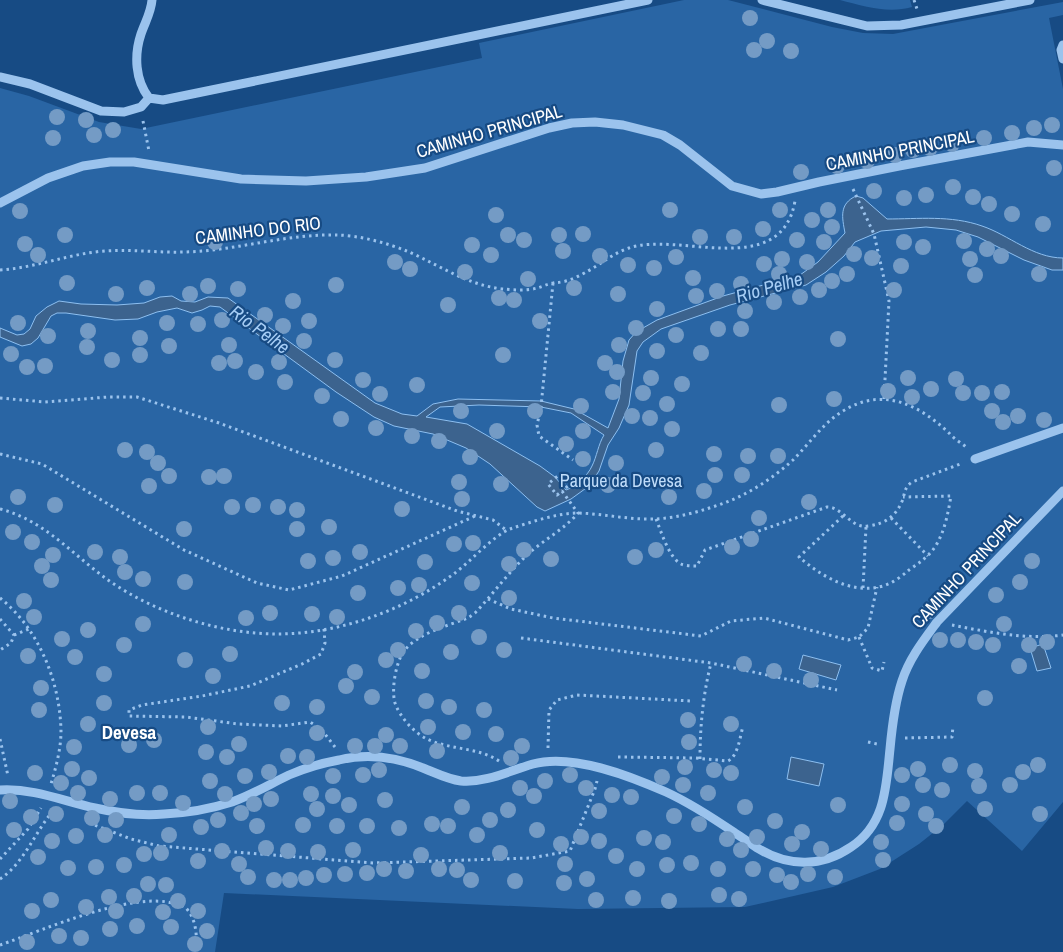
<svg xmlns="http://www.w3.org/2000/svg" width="1063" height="952" viewBox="0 0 1063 952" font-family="'Archivo Narrow',sans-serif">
  <rect width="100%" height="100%" fill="#174b84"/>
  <path fill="#2965a4" d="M684,0H728L832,27L863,33L893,34L1063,2V15L1049,18L1063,89V802L1022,851L967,801L943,825L919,844L880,869L833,887L745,907L578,909L224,893L215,952H0V88L29,96L99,122L141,129L482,58L479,43Z
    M840,0H910L912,7C888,14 863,6 840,0Z"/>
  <path fill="#3c638e" stroke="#8dbff0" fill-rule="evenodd" d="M856,196L863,198L887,219C918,219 951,215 982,226C1009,235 1033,258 1063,258V270H1052L1024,260L978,237L956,230L926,227L881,231L855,242L844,256L826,272L806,285L730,305L661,329L643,342L637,351L629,405L619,428L608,445L599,471L589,486L571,499L545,511L537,507L490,464L466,448L433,434L394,426L374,417L336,392L220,307L210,306L202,310L192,313L177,308L157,312L138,319L115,320L66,313H57L51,316L38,338L31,344L22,346L0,337V328L17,335L24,334L30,329L36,316L47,307L59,301L81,304L117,305L144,303L160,297L172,296L181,301L195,302L208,297L228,298L375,403L402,414L417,416L433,404L458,399L541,401L574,409L608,428L619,399L623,361L629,340L636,332L657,320L723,296L800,275L818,262L845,233C842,217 839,204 856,196ZM479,405L541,407L571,413L604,435C598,445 597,456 592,466C588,475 576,487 566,490L555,477L540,466L467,424L426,417L440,407Z
    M1043,644L1051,668L1037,671L1030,648Z
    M803,655L841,665L836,680L799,669Z
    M791,757L824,764L819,786L787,779Z"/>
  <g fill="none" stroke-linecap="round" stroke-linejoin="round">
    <path stroke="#9bc3ed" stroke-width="3" stroke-dasharray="2.5 4" stroke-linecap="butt" d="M914,0L917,9
      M143,121L149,151
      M853,189L874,234L889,301L884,399
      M0,270C33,268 63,256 95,252C125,248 155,253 184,252C235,251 284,234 335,235C358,235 388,243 409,252C441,266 467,285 503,289C513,290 527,291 537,288C542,287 547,284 553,283C558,282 556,283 561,282C570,281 581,275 588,271C602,263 614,253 629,248C678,231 781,281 795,201
      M553,283L541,407L537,425L539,436L573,460
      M0,398L45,402L108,397H137L219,423L457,511L493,520L506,530
      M0,454L42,464L184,550L257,583L289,590L342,576L475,516
      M0,509C44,520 73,555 108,580C155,613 220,634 277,634C340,634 405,610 455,573C470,562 494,535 510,529C531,522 557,513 579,513C604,514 630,520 655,519C678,518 702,511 724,503C749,494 773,478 793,460C809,444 823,423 843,411C883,386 920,405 950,434C955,440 962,443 967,448
      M843,516L799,557C821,576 852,595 883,586C893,583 902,576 909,570C919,563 928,557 935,547C945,531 948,513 951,496L903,497
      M891,518L928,556
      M656,519C661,531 669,558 681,564C685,566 693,566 697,566L705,550L827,507C843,507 851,529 868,526C886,524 897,515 903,499C905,491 905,487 912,482L963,463
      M863,588L866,527
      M0,598C39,629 60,682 61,731C61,749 56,767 51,784
      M488,599L511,609L553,618L701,636L731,621L764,618L848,640L859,637L868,628L877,587
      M0,619L14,635L11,643L0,650
      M952,625C988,632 1026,640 1063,635
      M324,629L325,643L321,654L302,664L250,686L202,696L142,705L129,710V716L186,717L238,724L282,726L310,722L321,729L335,747
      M14,635L29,629
      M859,637L872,668L882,671L884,662
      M521,638L711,663L837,690
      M905,738L952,737L953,726
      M0,739L8,776
      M868,742L877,744
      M548,748L549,710L557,700L577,695L691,701
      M618,757L695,758L728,761C738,756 740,737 743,726
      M700,759C700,726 703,695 711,663
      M499,761C478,747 450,750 427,739C413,732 400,717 395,703C391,689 396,662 404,651C418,633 447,626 468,618L475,613C493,594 508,573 527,555C542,541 566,528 578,513L562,491L557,495L548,484L559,475L568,486L562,491
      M89,823L131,839L159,846L373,863L531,858L570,851L595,789L597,781
      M0,859L28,829L41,808
      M0,879C24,863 34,834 52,812L54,813
      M0,945C44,930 133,890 176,904C180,905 184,906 186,908C197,920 197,937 196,952"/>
    <path stroke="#9bc3ed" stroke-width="9" d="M152,0C151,13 145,22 141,34C134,55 135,80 149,98L163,100L648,0
      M762,0L867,26L901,25L1030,0
      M1063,45L1061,50L1063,59
      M0,77L30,84L101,111L124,112L141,107L149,98
      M0,203L48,178L83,166L110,162H134L241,179L306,181L366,177L425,168L549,128L572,123L595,122L623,125L663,135L680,145L732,186L761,194L777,192L819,182L899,166L1028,142L1063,145
      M975,459L1063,428
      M0,790C34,788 63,801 95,808C117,813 142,816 164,814C187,813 210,809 232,802C252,795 270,784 289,775C305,768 322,763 339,760C367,753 396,757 423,768C436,773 447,779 461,781C486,783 509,771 533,764C572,753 630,776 666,792C690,803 713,818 735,833C743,838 751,844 759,849C789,867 822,867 851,847C886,824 886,786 890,749C892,727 895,702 902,681C909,659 923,641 937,622L1063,491"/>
  </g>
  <g fill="#749bc5">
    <circle cx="750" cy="18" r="8"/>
    <circle cx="767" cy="41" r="8"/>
    <circle cx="754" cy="50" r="8"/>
    <circle cx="791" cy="51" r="8"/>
    <circle cx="57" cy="117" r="8"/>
    <circle cx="86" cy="120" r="8"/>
    <circle cx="1052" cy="125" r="8"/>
    <circle cx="1034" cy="128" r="8"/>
    <circle cx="113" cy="130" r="8"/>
    <circle cx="1012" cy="133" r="8"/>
    <circle cx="94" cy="135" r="8"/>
    <circle cx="53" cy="138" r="8"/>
    <circle cx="984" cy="138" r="8"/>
    <circle cx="952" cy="144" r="8"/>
    <circle cx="930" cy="148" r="8"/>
    <circle cx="913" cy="150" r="8"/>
    <circle cx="895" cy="155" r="8"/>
    <circle cx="867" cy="161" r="8"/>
    <circle cx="837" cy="166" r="8"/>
    <circle cx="1054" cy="168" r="8"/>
    <circle cx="801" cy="172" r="8"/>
    <circle cx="953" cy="187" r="8"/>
    <circle cx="874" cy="191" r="8"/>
    <circle cx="926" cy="195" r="8"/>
    <circle cx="973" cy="197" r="8"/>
    <circle cx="904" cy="198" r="8"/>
    <circle cx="989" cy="204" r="8"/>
    <circle cx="670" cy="210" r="8"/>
    <circle cx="780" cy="210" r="8"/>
    <circle cx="828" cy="210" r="8"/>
    <circle cx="20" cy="211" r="8"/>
    <circle cx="1012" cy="214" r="8"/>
    <circle cx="496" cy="215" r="8"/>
    <circle cx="812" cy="220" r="8"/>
    <circle cx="1043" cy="224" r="8"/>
    <circle cx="832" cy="227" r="8"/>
    <circle cx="763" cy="229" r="8"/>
    <circle cx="583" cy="234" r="8"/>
    <circle cx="65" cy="235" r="8"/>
    <circle cx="508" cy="235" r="8"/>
    <circle cx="559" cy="235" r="8"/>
    <circle cx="700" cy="237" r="8"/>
    <circle cx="734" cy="237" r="8"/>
    <circle cx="524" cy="240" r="8"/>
    <circle cx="797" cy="240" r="8"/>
    <circle cx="964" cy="241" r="8"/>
    <circle cx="215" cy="242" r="8"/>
    <circle cx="824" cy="242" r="8"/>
    <circle cx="904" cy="242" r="8"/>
    <circle cx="25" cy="244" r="8"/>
    <circle cx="472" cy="245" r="8"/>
    <circle cx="923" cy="247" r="8"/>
    <circle cx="987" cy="249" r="8"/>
    <circle cx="563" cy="251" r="8"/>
    <circle cx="854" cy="254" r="8"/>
    <circle cx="38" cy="255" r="8"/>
    <circle cx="491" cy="255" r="8"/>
    <circle cx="600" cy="256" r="8"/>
    <circle cx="1001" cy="256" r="8"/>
    <circle cx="676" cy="257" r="8"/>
    <circle cx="872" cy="258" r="8"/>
    <circle cx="782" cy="259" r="8"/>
    <circle cx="970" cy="259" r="8"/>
    <circle cx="395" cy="262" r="8"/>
    <circle cx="807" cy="262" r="8"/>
    <circle cx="764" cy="264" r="8"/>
    <circle cx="628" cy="265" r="8"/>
    <circle cx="901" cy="266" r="8"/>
    <circle cx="654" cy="268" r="8"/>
    <circle cx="410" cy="269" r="8"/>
    <circle cx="465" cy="272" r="8"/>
    <circle cx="779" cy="274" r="8"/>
    <circle cx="847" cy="274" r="8"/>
    <circle cx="1039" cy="274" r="8"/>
    <circle cx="975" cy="275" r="8"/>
    <circle cx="693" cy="278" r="8"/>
    <circle cx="528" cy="279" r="8"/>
    <circle cx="832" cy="281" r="8"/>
    <circle cx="67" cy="283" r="8"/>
    <circle cx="741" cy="284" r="8"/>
    <circle cx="336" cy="285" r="8"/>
    <circle cx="208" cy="286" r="8"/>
    <circle cx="147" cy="288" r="8"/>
    <circle cx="574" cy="288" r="8"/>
    <circle cx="238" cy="289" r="8"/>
    <circle cx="819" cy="290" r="8"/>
    <circle cx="894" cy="290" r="8"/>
    <circle cx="717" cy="291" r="8"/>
    <circle cx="116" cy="294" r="8"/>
    <circle cx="190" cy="294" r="8"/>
    <circle cx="618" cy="294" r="8"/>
    <circle cx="696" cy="296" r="8"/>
    <circle cx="800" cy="297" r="8"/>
    <circle cx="499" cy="298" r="8"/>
    <circle cx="514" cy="300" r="8"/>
    <circle cx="293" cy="301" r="8"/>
    <circle cx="774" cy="302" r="8"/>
    <circle cx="448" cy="305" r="8"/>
    <circle cx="657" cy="309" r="8"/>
    <circle cx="745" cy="311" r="8"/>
    <circle cx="265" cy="315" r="8"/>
    <circle cx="222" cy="320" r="8"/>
    <circle cx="309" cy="321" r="8"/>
    <circle cx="540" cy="321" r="8"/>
    <circle cx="18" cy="323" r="8"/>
    <circle cx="167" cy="323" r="8"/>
    <circle cx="198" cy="324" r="8"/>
    <circle cx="283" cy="326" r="8"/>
    <circle cx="636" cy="328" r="8"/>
    <circle cx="718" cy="329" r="8"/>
    <circle cx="741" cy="329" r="8"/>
    <circle cx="88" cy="331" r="8"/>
    <circle cx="676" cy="335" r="8"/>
    <circle cx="48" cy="336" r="8"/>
    <circle cx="140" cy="338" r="8"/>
    <circle cx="838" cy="339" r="8"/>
    <circle cx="304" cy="341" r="8"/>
    <circle cx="229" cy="345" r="8"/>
    <circle cx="619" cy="345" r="8"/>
    <circle cx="169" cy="346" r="8"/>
    <circle cx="87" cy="347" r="8"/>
    <circle cx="657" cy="351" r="8"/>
    <circle cx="701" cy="353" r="8"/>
    <circle cx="11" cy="354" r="8"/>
    <circle cx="140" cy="355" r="8"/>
    <circle cx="503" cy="355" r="8"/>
    <circle cx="112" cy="360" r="8"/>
    <circle cx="335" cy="360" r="8"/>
    <circle cx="235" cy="361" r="8"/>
    <circle cx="279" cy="362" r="8"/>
    <circle cx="219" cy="363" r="8"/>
    <circle cx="605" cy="363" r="8"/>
    <circle cx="45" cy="366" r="8"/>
    <circle cx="27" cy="367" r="8"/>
    <circle cx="256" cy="372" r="8"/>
    <circle cx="617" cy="372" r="8"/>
    <circle cx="651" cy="378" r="8"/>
    <circle cx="908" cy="378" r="8"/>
    <circle cx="956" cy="379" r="8"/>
    <circle cx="363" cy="380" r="8"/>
    <circle cx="285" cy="382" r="8"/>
    <circle cx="682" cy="384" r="8"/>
    <circle cx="417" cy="385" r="8"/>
    <circle cx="931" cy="389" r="8"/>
    <circle cx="888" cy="391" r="8"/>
    <circle cx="613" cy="392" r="8"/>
    <circle cx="1002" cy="392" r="8"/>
    <circle cx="643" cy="393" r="8"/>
    <circle cx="963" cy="393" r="8"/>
    <circle cx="982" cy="393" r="8"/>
    <circle cx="380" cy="394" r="8"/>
    <circle cx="322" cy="396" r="8"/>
    <circle cx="912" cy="397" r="8"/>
    <circle cx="834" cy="399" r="8"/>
    <circle cx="667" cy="404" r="8"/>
    <circle cx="779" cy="405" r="8"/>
    <circle cx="581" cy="406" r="8"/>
    <circle cx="461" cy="411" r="8"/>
    <circle cx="535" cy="411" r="8"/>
    <circle cx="992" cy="411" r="8"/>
    <circle cx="632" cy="416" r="8"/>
    <circle cx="1018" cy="416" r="8"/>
    <circle cx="650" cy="418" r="8"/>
    <circle cx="341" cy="419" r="8"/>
    <circle cx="1044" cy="420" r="8"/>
    <circle cx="1003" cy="422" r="8"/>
    <circle cx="376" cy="428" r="8"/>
    <circle cx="672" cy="429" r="8"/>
    <circle cx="497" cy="431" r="8"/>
    <circle cx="583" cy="431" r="8"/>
    <circle cx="412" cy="436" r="8"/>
    <circle cx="439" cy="441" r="8"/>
    <circle cx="566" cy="444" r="8"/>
    <circle cx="125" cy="450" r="8"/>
    <circle cx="656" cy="450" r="8"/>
    <circle cx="147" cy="452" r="8"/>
    <circle cx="714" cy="454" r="8"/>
    <circle cx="748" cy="456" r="8"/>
    <circle cx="778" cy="456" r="8"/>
    <circle cx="470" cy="457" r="8"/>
    <circle cx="583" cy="459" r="8"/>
    <circle cx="158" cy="463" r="8"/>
    <circle cx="616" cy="463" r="8"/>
    <circle cx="715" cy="475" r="8"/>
    <circle cx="742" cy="475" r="8"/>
    <circle cx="169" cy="476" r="8"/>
    <circle cx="224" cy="476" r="8"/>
    <circle cx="209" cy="477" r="8"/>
    <circle cx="459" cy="482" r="8"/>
    <circle cx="501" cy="484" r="8"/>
    <circle cx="608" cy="485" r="8"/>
    <circle cx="149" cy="486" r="8"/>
    <circle cx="704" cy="491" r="8"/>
    <circle cx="18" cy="497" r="8"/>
    <circle cx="669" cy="497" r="8"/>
    <circle cx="462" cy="499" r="8"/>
    <circle cx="809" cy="502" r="8"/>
    <circle cx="55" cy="505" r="8"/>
    <circle cx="253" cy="505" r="8"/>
    <circle cx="232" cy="507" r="8"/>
    <circle cx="278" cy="507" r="8"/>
    <circle cx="402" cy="509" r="8"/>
    <circle cx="297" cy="510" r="8"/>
    <circle cx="759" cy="518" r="8"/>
    <circle cx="329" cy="527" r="8"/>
    <circle cx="184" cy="529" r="8"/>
    <circle cx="297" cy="529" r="8"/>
    <circle cx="13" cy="532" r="8"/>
    <circle cx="751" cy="539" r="8"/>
    <circle cx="32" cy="542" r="8"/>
    <circle cx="473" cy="543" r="8"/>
    <circle cx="454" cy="544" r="8"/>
    <circle cx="732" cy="547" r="8"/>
    <circle cx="524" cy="550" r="8"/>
    <circle cx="656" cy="550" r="8"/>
    <circle cx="95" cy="552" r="8"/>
    <circle cx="360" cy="552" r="8"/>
    <circle cx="53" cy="555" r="8"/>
    <circle cx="120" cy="557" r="8"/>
    <circle cx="635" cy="557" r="8"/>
    <circle cx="333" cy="558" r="8"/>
    <circle cx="551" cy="559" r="8"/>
    <circle cx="308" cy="561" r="8"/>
    <circle cx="1032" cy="561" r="8"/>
    <circle cx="425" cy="562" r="8"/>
    <circle cx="509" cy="564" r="8"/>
    <circle cx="42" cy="566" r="8"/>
    <circle cx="125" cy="572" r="8"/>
    <circle cx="143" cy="579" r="8"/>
    <circle cx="51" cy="580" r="8"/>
    <circle cx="185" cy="582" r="8"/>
    <circle cx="1020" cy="582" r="8"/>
    <circle cx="472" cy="583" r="8"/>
    <circle cx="419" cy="585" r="8"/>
    <circle cx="398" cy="588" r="8"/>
    <circle cx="358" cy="593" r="8"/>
    <circle cx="996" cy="595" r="8"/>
    <circle cx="509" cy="598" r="8"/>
    <circle cx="24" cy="601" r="8"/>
    <circle cx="929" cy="611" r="8"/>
    <circle cx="270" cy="613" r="8"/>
    <circle cx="459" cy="613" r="8"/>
    <circle cx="312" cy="614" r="8"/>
    <circle cx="34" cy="617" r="8"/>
    <circle cx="337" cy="617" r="8"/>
    <circle cx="246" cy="618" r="8"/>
    <circle cx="437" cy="623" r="8"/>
    <circle cx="143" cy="624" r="8"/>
    <circle cx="1004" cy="624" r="8"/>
    <circle cx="88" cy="630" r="8"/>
    <circle cx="416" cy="631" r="8"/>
    <circle cx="479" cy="637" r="8"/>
    <circle cx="62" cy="639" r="8"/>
    <circle cx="940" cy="640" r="8"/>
    <circle cx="958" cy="640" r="8"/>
    <circle cx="976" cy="642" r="8"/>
    <circle cx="1047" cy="642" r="8"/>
    <circle cx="124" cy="645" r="8"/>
    <circle cx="993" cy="645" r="8"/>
    <circle cx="1029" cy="645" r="8"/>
    <circle cx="398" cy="650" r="8"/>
    <circle cx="504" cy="650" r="8"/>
    <circle cx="451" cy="652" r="8"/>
    <circle cx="230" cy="654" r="8"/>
    <circle cx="28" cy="656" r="8"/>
    <circle cx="75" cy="657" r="8"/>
    <circle cx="185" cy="660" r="8"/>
    <circle cx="386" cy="660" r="8"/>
    <circle cx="744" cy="664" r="8"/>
    <circle cx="1019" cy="666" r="8"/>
    <circle cx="422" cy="671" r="8"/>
    <circle cx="774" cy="671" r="8"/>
    <circle cx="355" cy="672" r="8"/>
    <circle cx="104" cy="674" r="8"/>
    <circle cx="213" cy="676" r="8"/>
    <circle cx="811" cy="680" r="8"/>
    <circle cx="346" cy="686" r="8"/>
    <circle cx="41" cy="688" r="8"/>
    <circle cx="372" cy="697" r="8"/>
    <circle cx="985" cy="698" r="8"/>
    <circle cx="426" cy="701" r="8"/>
    <circle cx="104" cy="703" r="8"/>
    <circle cx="282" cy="703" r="8"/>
    <circle cx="317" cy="707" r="8"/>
    <circle cx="449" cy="707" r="8"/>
    <circle cx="39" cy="710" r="8"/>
    <circle cx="484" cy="710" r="8"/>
    <circle cx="688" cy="720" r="8"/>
    <circle cx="88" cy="724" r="8"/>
    <circle cx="731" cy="724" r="8"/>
    <circle cx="208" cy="727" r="8"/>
    <circle cx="428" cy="727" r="8"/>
    <circle cx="463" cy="732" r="8"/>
    <circle cx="317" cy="733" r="8"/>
    <circle cx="496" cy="734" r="8"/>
    <circle cx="386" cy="735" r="8"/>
    <circle cx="154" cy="740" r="8"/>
    <circle cx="689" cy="742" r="8"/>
    <circle cx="239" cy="744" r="8"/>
    <circle cx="129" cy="745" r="8"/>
    <circle cx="355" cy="746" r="8"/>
    <circle cx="375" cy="746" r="8"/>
    <circle cx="400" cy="746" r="8"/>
    <circle cx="522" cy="746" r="8"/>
    <circle cx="74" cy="747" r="8"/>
    <circle cx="437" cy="751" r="8"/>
    <circle cx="206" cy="752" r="8"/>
    <circle cx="288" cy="756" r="8"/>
    <circle cx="227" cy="757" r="8"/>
    <circle cx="307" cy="757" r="8"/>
    <circle cx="511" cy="758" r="8"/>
    <circle cx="950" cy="765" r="8"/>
    <circle cx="1038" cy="765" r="8"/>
    <circle cx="685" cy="767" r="8"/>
    <circle cx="72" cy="769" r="8"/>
    <circle cx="918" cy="769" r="8"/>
    <circle cx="379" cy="770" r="8"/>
    <circle cx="714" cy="770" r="8"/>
    <circle cx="975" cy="771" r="8"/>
    <circle cx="269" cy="772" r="8"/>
    <circle cx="1023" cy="772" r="8"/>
    <circle cx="35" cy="773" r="8"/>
    <circle cx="731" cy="773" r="8"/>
    <circle cx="363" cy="775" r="8"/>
    <circle cx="570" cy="775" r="8"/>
    <circle cx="902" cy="775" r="8"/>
    <circle cx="245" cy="776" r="8"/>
    <circle cx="333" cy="776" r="8"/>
    <circle cx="662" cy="777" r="8"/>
    <circle cx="89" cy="778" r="8"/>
    <circle cx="210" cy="781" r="8"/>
    <circle cx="545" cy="781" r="8"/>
    <circle cx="61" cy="783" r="8"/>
    <circle cx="683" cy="785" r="8"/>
    <circle cx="923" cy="785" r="8"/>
    <circle cx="1010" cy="785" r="8"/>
    <circle cx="979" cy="786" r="8"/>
    <circle cx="520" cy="788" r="8"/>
    <circle cx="586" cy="788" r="8"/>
    <circle cx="942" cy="790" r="8"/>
    <circle cx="78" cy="793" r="8"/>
    <circle cx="137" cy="793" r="8"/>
    <circle cx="160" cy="793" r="8"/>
    <circle cx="708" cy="793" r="8"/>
    <circle cx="225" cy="794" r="8"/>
    <circle cx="311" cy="794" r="8"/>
    <circle cx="612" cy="795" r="8"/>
    <circle cx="333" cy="796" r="8"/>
    <circle cx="534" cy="796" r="8"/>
    <circle cx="631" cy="797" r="8"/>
    <circle cx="110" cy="799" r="8"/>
    <circle cx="271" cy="799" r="8"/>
    <circle cx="385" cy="800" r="8"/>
    <circle cx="10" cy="801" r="8"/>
    <circle cx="183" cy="803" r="8"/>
    <circle cx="254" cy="804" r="8"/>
    <circle cx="902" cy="804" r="8"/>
    <circle cx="349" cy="805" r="8"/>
    <circle cx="838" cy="805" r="8"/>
    <circle cx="462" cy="807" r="8"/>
    <circle cx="745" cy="807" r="8"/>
    <circle cx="317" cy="809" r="8"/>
    <circle cx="985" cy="809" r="8"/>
    <circle cx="508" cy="810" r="8"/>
    <circle cx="599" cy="811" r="8"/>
    <circle cx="241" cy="813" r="8"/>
    <circle cx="56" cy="814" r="8"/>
    <circle cx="926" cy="814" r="8"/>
    <circle cx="1040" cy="814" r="8"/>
    <circle cx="674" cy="816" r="8"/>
    <circle cx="31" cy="817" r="8"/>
    <circle cx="92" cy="818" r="8"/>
    <circle cx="116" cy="820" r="8"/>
    <circle cx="218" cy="820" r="8"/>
    <circle cx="490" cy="820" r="8"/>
    <circle cx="775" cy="821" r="8"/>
    <circle cx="897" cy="823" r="8"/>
    <circle cx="432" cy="824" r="8"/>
    <circle cx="699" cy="824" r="8"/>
    <circle cx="303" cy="825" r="8"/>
    <circle cx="257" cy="826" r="8"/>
    <circle cx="337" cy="826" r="8"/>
    <circle cx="367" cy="826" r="8"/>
    <circle cx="448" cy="826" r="8"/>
    <circle cx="936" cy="826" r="8"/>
    <circle cx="201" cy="827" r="8"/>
    <circle cx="399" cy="828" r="8"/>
    <circle cx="14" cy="830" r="8"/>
    <circle cx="537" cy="830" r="8"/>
    <circle cx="802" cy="832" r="8"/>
    <circle cx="105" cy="835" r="8"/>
    <circle cx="169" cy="835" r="8"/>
    <circle cx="477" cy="835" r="8"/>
    <circle cx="76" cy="836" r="8"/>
    <circle cx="581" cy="837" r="8"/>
    <circle cx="757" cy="837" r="8"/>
    <circle cx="644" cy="838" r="8"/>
    <circle cx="727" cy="839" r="8"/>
    <circle cx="52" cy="841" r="8"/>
    <circle cx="599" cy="841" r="8"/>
    <circle cx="663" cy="842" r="8"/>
    <circle cx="881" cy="842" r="8"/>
    <circle cx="561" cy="844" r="8"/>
    <circle cx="792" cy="844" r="8"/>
    <circle cx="266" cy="848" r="8"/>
    <circle cx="821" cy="849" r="8"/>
    <circle cx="353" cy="850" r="8"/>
    <circle cx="741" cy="850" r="8"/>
    <circle cx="222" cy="851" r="8"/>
    <circle cx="288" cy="851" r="8"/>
    <circle cx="318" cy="852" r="8"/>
    <circle cx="161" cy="853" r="8"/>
    <circle cx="500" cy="853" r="8"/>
    <circle cx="144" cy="854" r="8"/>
    <circle cx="421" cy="855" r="8"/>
    <circle cx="616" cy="856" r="8"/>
    <circle cx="38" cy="857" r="8"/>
    <circle cx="883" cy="860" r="8"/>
    <circle cx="198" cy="861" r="8"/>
    <circle cx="691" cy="863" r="8"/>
    <circle cx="239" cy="864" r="8"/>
    <circle cx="565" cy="864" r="8"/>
    <circle cx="124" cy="865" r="8"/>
    <circle cx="667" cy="865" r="8"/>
    <circle cx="96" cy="867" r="8"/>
    <circle cx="68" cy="868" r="8"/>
    <circle cx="384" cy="869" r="8"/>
    <circle cx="439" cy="869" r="8"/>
    <circle cx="637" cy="869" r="8"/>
    <circle cx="718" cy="869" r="8"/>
    <circle cx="753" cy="869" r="8"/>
    <circle cx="457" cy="870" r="8"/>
    <circle cx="406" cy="871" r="8"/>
    <circle cx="367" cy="873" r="8"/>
    <circle cx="345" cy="874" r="8"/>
    <circle cx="808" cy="874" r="8"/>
    <circle cx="324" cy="875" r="8"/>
    <circle cx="777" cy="875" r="8"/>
    <circle cx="248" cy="877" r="8"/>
    <circle cx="835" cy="877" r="8"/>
    <circle cx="306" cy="878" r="8"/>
    <circle cx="587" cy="879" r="8"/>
    <circle cx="274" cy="880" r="8"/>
    <circle cx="290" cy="880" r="8"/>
    <circle cx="471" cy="880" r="8"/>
    <circle cx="515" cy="881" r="8"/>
    <circle cx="791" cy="882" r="8"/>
    <circle cx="564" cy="883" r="8"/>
    <circle cx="148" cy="884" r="8"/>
    <circle cx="166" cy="885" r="8"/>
    <circle cx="719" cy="895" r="8"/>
    <circle cx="134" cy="896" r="8"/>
    <circle cx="109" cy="897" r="8"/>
    <circle cx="633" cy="898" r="8"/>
    <circle cx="739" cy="899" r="8"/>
    <circle cx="51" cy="900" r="8"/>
    <circle cx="596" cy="900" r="8"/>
    <circle cx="178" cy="901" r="8"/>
    <circle cx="669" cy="901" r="8"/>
    <circle cx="86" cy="907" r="8"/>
    <circle cx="32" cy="911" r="8"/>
    <circle cx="116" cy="911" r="8"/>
    <circle cx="198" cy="911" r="8"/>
    <circle cx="163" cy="912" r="8"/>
    <circle cx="137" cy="926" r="8"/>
    <circle cx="171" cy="927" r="8"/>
    <circle cx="110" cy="929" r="8"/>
    <circle cx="207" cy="931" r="8"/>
    <circle cx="59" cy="936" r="8"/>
    <circle cx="81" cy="938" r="8"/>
    <circle cx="27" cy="942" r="8"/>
    <circle cx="195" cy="944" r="8"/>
  </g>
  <g text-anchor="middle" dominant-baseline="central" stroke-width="4.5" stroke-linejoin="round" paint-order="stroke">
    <g font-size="18" fill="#fff" stroke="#174b84">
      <text transform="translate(489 131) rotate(-16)">CAMINHO PRINCIPAL</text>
      <text transform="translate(900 150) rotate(-11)">CAMINHO PRINCIPAL</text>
      <text transform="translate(258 230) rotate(-7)">CAMINHO DO RIO</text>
      <text transform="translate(966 570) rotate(-47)">CAMINHO PRINCIPAL</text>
    </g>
    <g font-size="18" fill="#c0ddfa" stroke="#174b84">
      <text x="621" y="480">Parque da Devesa</text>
    </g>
    <g font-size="19" font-style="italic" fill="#a6cdf5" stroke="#174b84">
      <text transform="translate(769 287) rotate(-16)">Rio Pelhe</text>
      <text transform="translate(260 329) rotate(36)">Rio Pelhe</text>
    </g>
    <g font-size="19" font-weight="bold" fill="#fff" stroke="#174b84">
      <text x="129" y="732">Devesa</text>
    </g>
  </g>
</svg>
